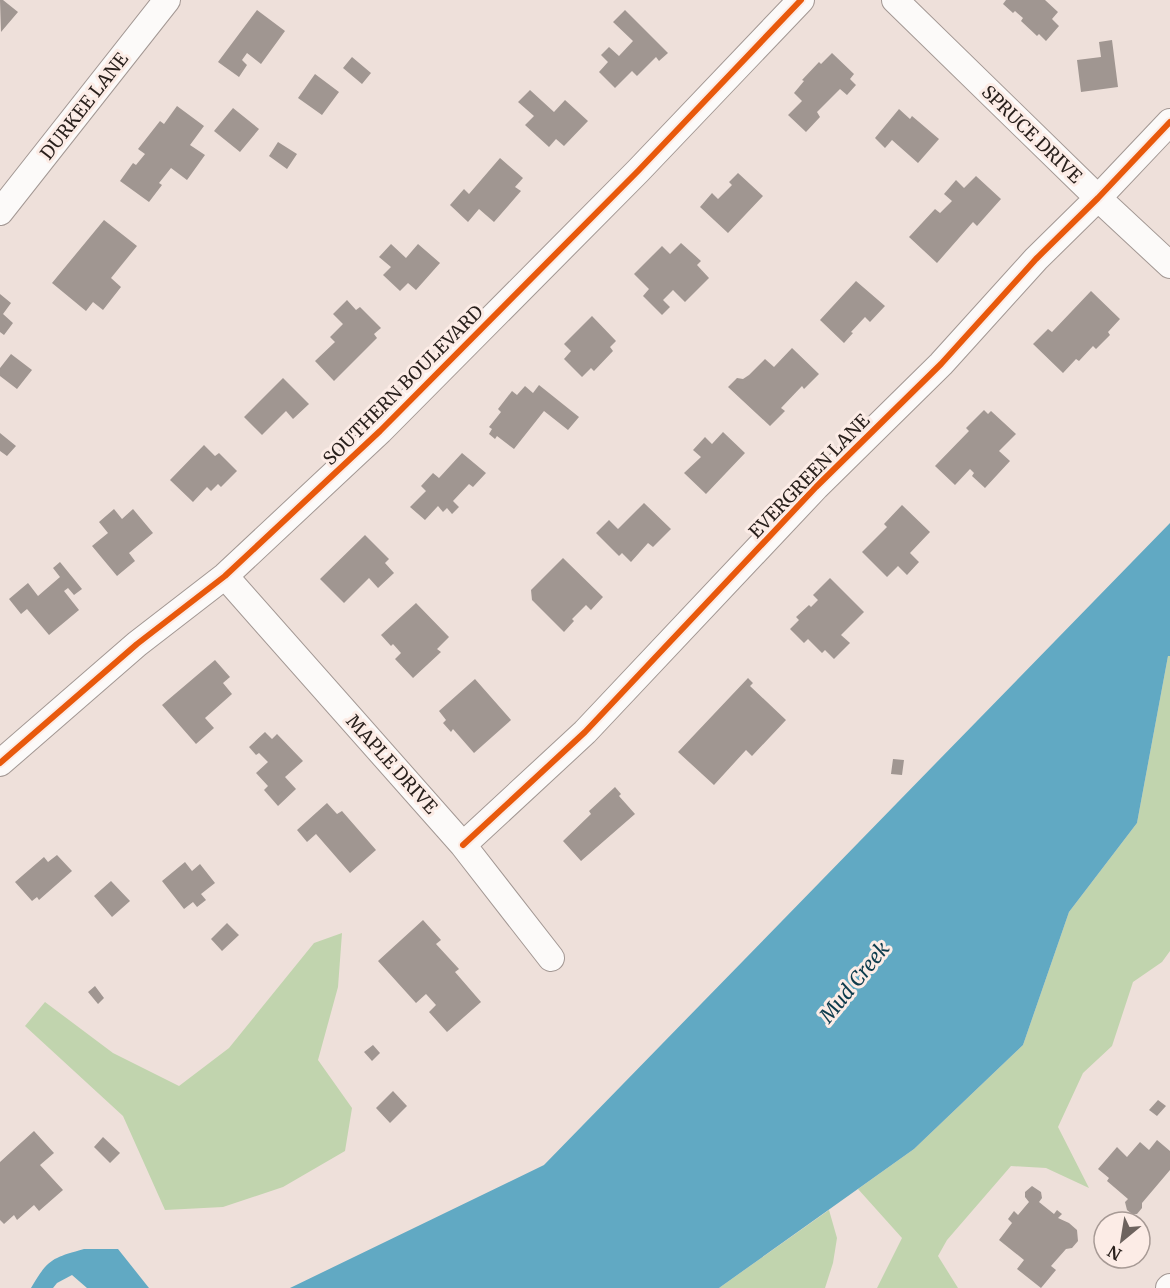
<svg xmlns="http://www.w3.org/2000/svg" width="1170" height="1288" viewBox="0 0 1170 1288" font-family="Merriweather,serif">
  <rect width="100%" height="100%" fill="#eee0da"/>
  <path fill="#c1d4ae" d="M1168,656H1170V951L1162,962L1133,982L1112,1046L1083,1073L1058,1127L1089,1188L1046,1168L1011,1166L947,1240L938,1256L958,1288H877L902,1238L858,1189L914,1149L1023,1045L1069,912L1137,823Z
    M342,933L338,987L318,1060L352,1108L345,1151L283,1187L223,1207L165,1210L123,1116L25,1026L45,1002L113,1053L179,1086L229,1048L314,943Z
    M829,1210L837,1238L833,1263L825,1288H719Z"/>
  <path fill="#61a9c3" d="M1170,523V656H1168L1137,823L1069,912L1023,1045L914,1149L719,1288H290L544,1165Z
    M84,1249H118L149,1288H87L72,1275L57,1283L53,1288H31C48,1259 52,1258 84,1249Z"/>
  <path fill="#a09691" d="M0,0H3L18,12L1,32Z
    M1006,0H1045L1058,12L1052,19L1059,26L1046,41L1039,34L1037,36L1021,21L1023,18L1015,11L1013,13L1003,4Z
    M257,10L285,31L261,64L247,53L242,60L247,65L239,77L218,62Z
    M625,10L668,53L659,61L656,57L637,76L632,71L615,88L599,72L608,62L601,55L609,47L619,56L633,41L613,22Z
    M1112,40L1118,87L1081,92L1077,60L1101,57L1099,42Z
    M832,53L854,74L850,79L856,85L847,95L840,89L817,112L820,117L806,132L788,115L802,101L794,93L804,81L802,80L819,62L821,64Z
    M352,57L371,73L362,84L343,68Z
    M315,74L339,92L322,115L298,98Z
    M530,90L554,112L565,100L588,121L564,146L556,139L549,147L525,125L534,116L518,102Z
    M177,106L204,126L190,145L205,155L187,180L171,168L159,183L162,185L149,202L120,181L133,163L136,165L145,154L138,149L160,121L164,124Z
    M233,108L259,129L240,152L214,131Z
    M899,109L910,119L912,116L939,139L918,163L892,140L885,148L875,138Z
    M278,142L297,154L287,169L269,156Z
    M500,158L523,178L515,187L521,191L494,222L479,209L468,222L450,205L464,189L469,194Z
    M738,173L763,196L728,233L700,207L712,193L718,199L732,185L729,182Z
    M976,176L1001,199L977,226L973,222L937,263L909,237L935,209L940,213L952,201L944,194L956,180L964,188Z
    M104,220L137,246L111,278L121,287L103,310L93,302L86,311L52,283Z
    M681,243L701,261L697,265L709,278L685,302L673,290L663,300L670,307L662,315L643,296L649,289L634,274L662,246L670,254Z
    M391,244L406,258L418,244L440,263L416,290L408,283L400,291L383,275L391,267L379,257Z
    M856,281L885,306L870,322L865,317L851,332L853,333L844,343L820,320Z
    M1091,291L1120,319L1108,332L1110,335L1096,349L1093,346L1079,361L1076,359L1063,373L1033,344L1048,329L1052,332Z
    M0,294L11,303L3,314L13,323L4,335L0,332Z
    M347,300L356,310L360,307L381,328L374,334L377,338L334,381L315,361L335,342L330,337L343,324L333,314Z
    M592,316L616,341L610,347L613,351L594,371L591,368L582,377L564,359L571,351L564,344Z
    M792,348L819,374L804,389L802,386L781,408L785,411L770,426L728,387L737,378L743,379L749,375L765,359L774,367Z
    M11,354L32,370L17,389L0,376V368Z
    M283,378L309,404L293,419L286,411L262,435L244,417Z
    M539,385L579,417L568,430L544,411L514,449L497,436L495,439L489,434L492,429L489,427L501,412L498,409L512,391L517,395L525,386L533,393Z
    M984,410L988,414L991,411L1016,434L999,451L1010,461L985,488L972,476L974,473L970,469L955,485L935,466L969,431L966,428Z
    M723,432L745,453L706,494L684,473L701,457L693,450L705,437L712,444Z
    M0,433L16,446L7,456L0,451Z
    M204,445L215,456L219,453L237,471L221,487L218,484L211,491L207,487L193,502L170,480Z
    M462,453L486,473L473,487L469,484L453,501L459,507L452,514L447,508L443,512L438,506L425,520L410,507L426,491L421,486L433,473L439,478Z
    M644,503L671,529L653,547L648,543L631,562L622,553L619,556L596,533L609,520L618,529Z
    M902,505L930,532L910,553L919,562L907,575L898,566L887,577L862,552L887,527L884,524Z
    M114,509L122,519L133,509L153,533L129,553L135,561L117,576L92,546L108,533L99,522Z
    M365,535L389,559L385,563L394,573L378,588L369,578L344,603L320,579Z
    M563,558L603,597L591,610L586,605L572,619L574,621L564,632L532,600L531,590Z
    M60,562L82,589L74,595L68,588L64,591L79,610L49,635L27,609L21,614L9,599L28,583L38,596L60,577L53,568Z
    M830,578L864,612L841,635L850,643L834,659L825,650L822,653L808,639L804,643L790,629L799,620L796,617L809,605L811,607L818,600L813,595Z
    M416,603L449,637L437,649L441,652L413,678L395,659L401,653L393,644L391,646L381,635Z
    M215,660L230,677L223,683L232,694L205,718L214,728L196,744L162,705Z
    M748,678L753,683L750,686L786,720L752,756L746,750L714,785L678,752Z
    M475,679L511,720L474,753L453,729L451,732L443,723L446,720L439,711Z
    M265,732L272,739L277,734L303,761L285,777L296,789L278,806L264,790L268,786L256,773L268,762L259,753L256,755L249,747Z
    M893,759L904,760L902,775L891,774Z
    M615,787L621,794L619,796L635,814L581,861L563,841L591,814L589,811Z
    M327,803L337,814L342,811L376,850L350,873L316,834L307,842L297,830Z
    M57,855L72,871L39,900L37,897L32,901L15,882L44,857L48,862Z
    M185,862L192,871L200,864L215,883L201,894L206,900L197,907L193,902L184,909L162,881Z
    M111,881L130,901L112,917L94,896Z
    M423,920L441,940L436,944L459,969L455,972L481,1002L447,1032L429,1012L436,1005L426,994L416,1003L378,961Z
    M227,923L239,935L222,951L211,939Z
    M95,986L104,998L98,1004L88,992Z
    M373,1045L380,1053L372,1061L364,1052Z
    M393,1091L407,1106L390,1123L376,1108Z
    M1158,1100L1166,1106L1157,1116L1149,1110Z
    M34,1131L54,1153L40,1165L63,1190L39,1211L34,1205L17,1220L14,1215L4,1224L0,1220V1162Z
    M103,1137L120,1153L110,1163L94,1147Z
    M1157,1140L1170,1151V1170L1142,1203V1208L1137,1214H1132L1127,1210L1125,1202L1128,1199L1107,1181L1109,1178L1098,1169L1117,1147L1127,1157L1140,1142L1149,1150Z
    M1032,1186L1041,1192L1042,1198L1039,1202L1054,1214L1057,1210L1062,1214L1058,1218L1069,1223L1077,1230L1078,1241L1072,1248L1066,1249L1051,1266L1056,1270L1041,1288L1017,1269L1024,1260L999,1240L1012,1223L1008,1219L1014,1211L1018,1215L1029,1202L1025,1197V1192Z"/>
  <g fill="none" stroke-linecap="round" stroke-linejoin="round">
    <g stroke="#a29793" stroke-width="28">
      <path id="minor" d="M895,0L1098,198L1170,265
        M0,212L167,0
        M225,576L463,845L551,958
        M0,763L137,644L225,576L380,431L638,171L801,0
        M463,845L585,732L816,487L941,364L1036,259L1098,198L1170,122
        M1169,1288L1170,1287"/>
    </g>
    <use href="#minor" stroke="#fcfaf9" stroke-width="26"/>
    <g stroke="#fcece6" stroke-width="10">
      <path id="cycleway" d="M0,763L137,644L225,576L380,431L638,171L801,0
        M463,845L585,732L816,487L941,364L1036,259L1098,198L1170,122"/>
    </g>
    <use href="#cycleway" stroke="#e8590c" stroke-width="6"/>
  </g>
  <g text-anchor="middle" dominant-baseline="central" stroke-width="6" stroke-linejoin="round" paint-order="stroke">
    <g font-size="18" fill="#281f1b" stroke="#fcece6">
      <text transform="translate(84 106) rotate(-52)">DURKEE LANE</text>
      <text transform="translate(1032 134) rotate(44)">SPRUCE DRIVE</text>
      <text transform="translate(403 385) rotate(-45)">SOUTHERN BOULEVARD</text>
      <text transform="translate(809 476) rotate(-46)">EVERGREEN LANE</text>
      <text transform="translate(392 764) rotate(48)">MAPLE DRIVE</text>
    </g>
    <g font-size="20" font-style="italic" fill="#0d3b4c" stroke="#fcece6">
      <text transform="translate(854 982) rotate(-51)">Mud Creek</text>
    </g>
  </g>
  <g transform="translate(1122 1240) rotate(210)"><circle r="28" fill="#fcece6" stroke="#a79a95" stroke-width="1.5"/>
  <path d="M0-4.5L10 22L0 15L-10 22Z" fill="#6d635e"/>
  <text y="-9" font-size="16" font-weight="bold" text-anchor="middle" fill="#281f1b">N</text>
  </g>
</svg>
